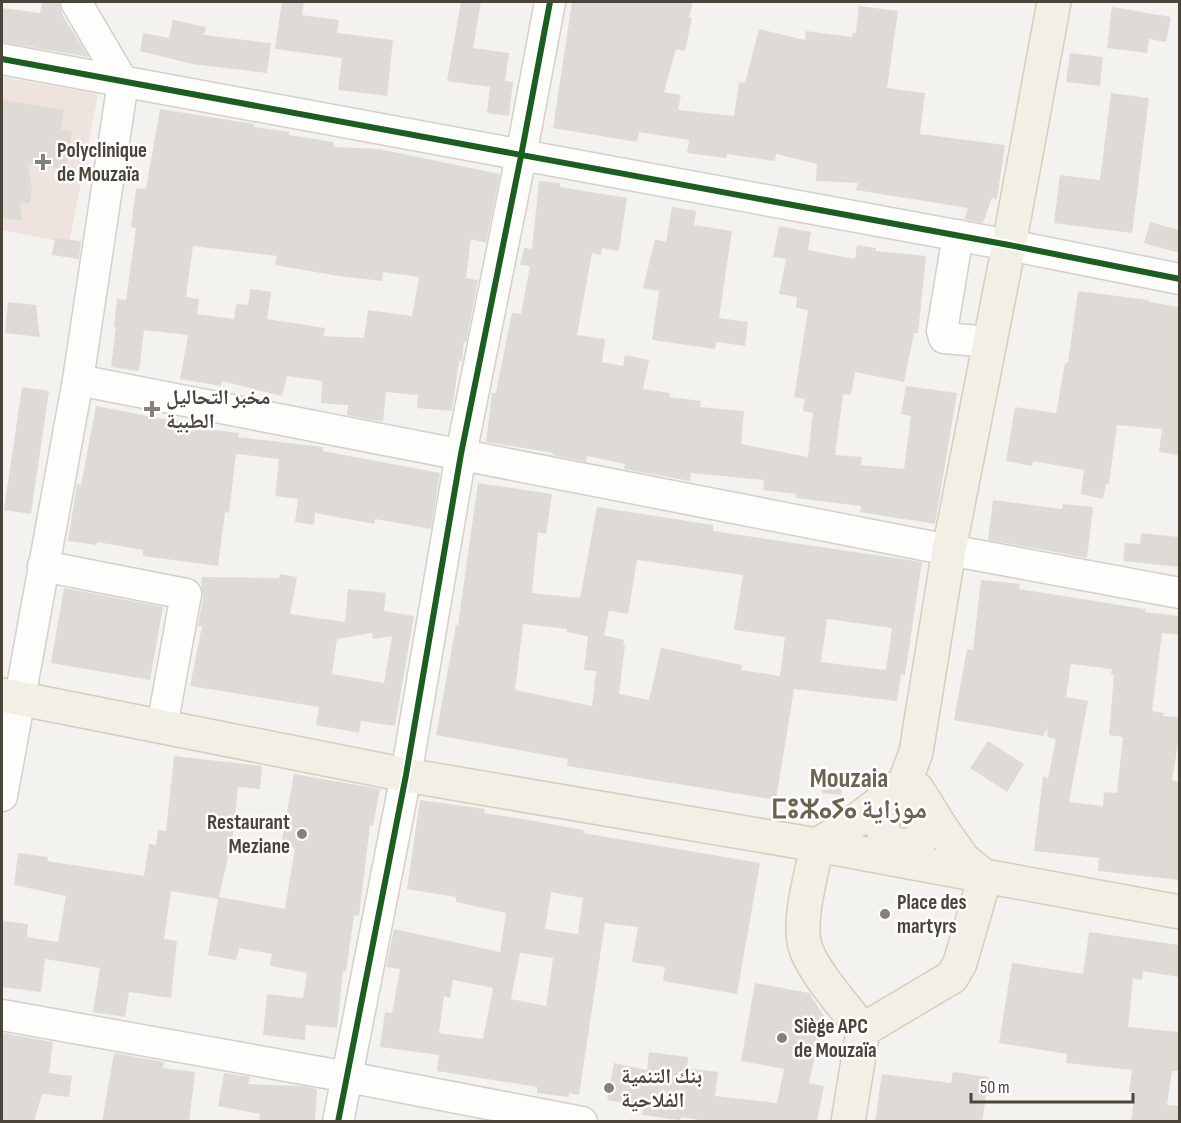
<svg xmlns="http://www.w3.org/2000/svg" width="1181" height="1123" viewBox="0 0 1181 1123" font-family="'Sofia Sans Condensed','Noto Naskh Arabic','Noto Sans Tifinagh',sans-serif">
  <rect width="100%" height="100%" fill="#f4f2ee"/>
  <path fill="#eee3df" d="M2,77L98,94L69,243L2,230Z"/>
  <path fill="#dedbd6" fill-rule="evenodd" d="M42,2H59L63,16L89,57L2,42V8L40,13Z
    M282,2H304L302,15L339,20L337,33L393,40L387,96L338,90L342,58L275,49Z
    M461,2H481L473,48L509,53L505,81L513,82L509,116L487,113L490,87L447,81Z
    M572,2H693L689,17L692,18L685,51L676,49L664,92L681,95L678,110L734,116L739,82L745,83L759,29L805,40L806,31L852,37L853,33H856L859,6L898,11L887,88L925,93L920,134L1005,145L997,199L992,198L983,223L964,219L968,208L856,190L858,183L816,181L817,164L776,154L775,161L727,154L726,158L687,153L689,140L639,132L637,142L553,128Z
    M1112,7L1171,17L1166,42L1149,39L1147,53L1107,48Z
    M173,20L206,27L204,35L271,43L267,73L192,64L140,51L143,33L169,38Z
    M1070,53L1103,57L1100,86L1066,82Z
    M1111,93L1149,98L1132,233L1054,223L1060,175L1100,180Z
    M2,100L64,110L61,130L72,131L66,169L28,164L32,190L30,203L20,204L23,221L2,218Z
    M160,109L254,124V127L289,132V135L334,142V147L379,149L500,174L486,243L471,239L466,278L478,280L466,343L464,342L462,361H459L452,411L417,408L418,395L386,392L383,421L373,420L347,415L348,405L321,403L322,381L287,376L282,396L222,381L221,386L180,379L188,335L144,330L139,371L111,367L116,327H114L117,299L126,300L136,228L131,227L136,188L146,189ZM193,246L277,256L275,265L338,276L382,281L383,272L419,277L412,316L368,310L364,338L324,336L325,328L267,319L271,292L250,289L248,305L236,304L234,319L197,314L199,299L186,297Z
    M539,181L560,183V187L627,198L619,251L602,248L601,255L592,253L577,335L605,339L602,362L623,366L625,355L649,360L643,389L670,393L669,397L701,401L700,407L744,411L741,444L808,457L813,413L803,411L805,399L794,397L808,310L796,308L797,297L779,294L786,259L773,257L779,226L811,232L808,250L855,259L857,245L876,248V251L926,256L918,333H914L904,382L855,372L851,395L843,394L835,455L862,457L861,465L904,469L911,416L901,414L906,386L957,393L935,524L860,512L861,506L796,498V494L763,490L764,480L691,473L690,481L624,469L625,464L587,456L586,462L553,455V453L486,442L492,393H496L512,313L521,314L530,266L520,265L524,248L532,249Z
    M672,207L696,211L694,225L732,231L719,318L748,322L745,346L716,342L715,349L652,340L659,291L643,288L655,239L666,242Z
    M1150,222L1179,230V253L1144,243Z
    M55,238L81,241L79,259L52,255Z
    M1078,291L1149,300V302L1179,307V455L1159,452L1162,429L1117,425L1109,484H1106L1103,499L1081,494L1084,470L1033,461L1032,466L1006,461L1015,407L1056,413L1065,363H1068Z
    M8,302L36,305L40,337L5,333Z
    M22,387L49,391L31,514L4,510Z
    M96,406L200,426V428L239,433L238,437L323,447V451L440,473L431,529L375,519L374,524L315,513L314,525L295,522L298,499L275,496L279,459L236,454L229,513L225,512L218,566L143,556V550L97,542V545L68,541L77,484L81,485Z
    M478,483L552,494L546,534L538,532L532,593L580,598L597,507L713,525V531L922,562L905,675L901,674L897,701L794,689L776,800L567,766L568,759L436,735L456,625H458ZM637,560L743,575L734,630L785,637L780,676L741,670L742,665L661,648L649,700L619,694L625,645H623L624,640L604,635L609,611L628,614ZM827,619L892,628L886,670L821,662ZM523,624L567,629L566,632L588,636L584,670L596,671L592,706L515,690Z
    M993,500L1062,509L1063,504L1093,507L1087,558L988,540Z
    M1141,533L1179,537V567L1123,561L1125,543L1140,544Z
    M280,574L297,577L290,614L345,622L348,589L386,593L384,611L414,616L395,726L361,721L359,733L316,725L319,707L190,686L202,626H198L203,597L201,586L202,577L279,578ZM372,633L373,639L392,636L384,683L332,674L337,639Z
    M981,580L1020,584L1019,589L1145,609V612L1179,616V635L1162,633L1152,711L1164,713L1163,716L1179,717V744H1178L1172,780L1179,782V880L1098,871L1099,858L1034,851L1043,776L1048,779L1056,739L1047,737L1048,727L1043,736L954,720L967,649L973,650ZM1071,664L1112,669L1111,675H1114L1109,735L1123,737L1117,793L1104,792L1103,806L1069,802L1088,701L1066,697Z
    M64,588L163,607L150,680L51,663Z
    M988,741L1024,764L1007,792L970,768Z
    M174,756L262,766L260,789L238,787L233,835L219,897L285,909L295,848L281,845L294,774L380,789L373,826L370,825L359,916L354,915L346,972L343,971L337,1028L306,1025L305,1040L263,1035L267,994L303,998L307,973L270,966L272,954L239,948L236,960L208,955L218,899L171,891L164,939L177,941L171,998L129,992L125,1017L93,1012L100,968L45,959L41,992L2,987V921L28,924L27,937L58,942L66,896L14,885L18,853L48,857L47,861L144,876L149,844L156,845L158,830L166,831Z
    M825,771L844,774L841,795L822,793Z
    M420,800L485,809L484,813L517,818L584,830L583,833L760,863L737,994L663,981L665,967L632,962L638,927L605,923L579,1095L569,1093V1097L537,1093V1087L437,1071L439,1055L380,1047L385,1012L392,1013L400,969L386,967L394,929L500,952L506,913L456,902V897L407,889ZM551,892L583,898L578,934L545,929ZM520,953L553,958L546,1006L511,999ZM453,980L493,988L483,1039L439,1033L444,996L450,998Z
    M1089,932L1179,945V977L1143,971L1142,980L1133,979L1128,1027L1179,1032V1071H1172L1167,1105L1179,1106V1122H1131L1135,1092H1129L1132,1070L1066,1063L1067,1054L999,1043L1012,963L1083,974Z
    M755,983L809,993L824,1016L809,1083L824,1086L817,1122H711L681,1117L680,1120L642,1115L643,1106L607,1100L614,1063L647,1070L649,1052L688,1057L687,1068L718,1072L715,1096L777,1103L784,1069L741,1061Z
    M2,1033L53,1042L49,1073L72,1076L69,1097L42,1094L34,1122H2Z
    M114,1053L164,1062L163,1068L195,1072L189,1122H102Z
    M953,1072L989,1077L982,1122H875L882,1074L951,1083Z
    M224,1073L250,1077L248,1084L303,1086L317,1089L315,1122H259L260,1114L218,1106Z"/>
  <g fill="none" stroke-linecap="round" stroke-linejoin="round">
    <g stroke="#d2d0cb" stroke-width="33">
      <path id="minor" d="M2,59L1009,245L1180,279
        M958,235L942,331L944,338L990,342
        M78,380L949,550L1180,593
        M43,566L186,594L162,727
        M2,796L78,380L123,82L76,2
        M2,1015L348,1077L582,1122
        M338,1122L406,775L461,454L521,156L550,2"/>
    </g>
    <g stroke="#d6cebb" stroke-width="36">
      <path id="major" d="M2,695L406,775L817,845L1180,912
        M886,814L906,779L916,752L949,550L1009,245L1054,2
        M886,858C951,846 920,787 891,809C869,826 894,859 919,840
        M863,1030L952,977L960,963L985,877L963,859L942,829L917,789
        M848,1122L863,1030C846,1008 809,968 804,942C799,915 812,873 817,845C846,829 873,810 898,787"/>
    </g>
    <use href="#minor" stroke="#fdfdfc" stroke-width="30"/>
    <use href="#major" stroke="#f2efe6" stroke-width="33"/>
    <g stroke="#fff" stroke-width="10">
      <path id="cycleway" d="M2,59L1009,245L1180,279
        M338,1122L406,775L461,454L521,156L550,2"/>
    </g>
    <use href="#cycleway" stroke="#1b5e20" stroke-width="6"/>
  </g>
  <g fill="#868178" stroke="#fff" stroke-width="2">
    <path d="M40 153h6v6h6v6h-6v6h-6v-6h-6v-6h6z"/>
    <path d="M149 400h6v6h6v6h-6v6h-6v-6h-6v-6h6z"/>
    <circle cx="302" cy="834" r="6"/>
    <circle cx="885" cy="914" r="6"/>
    <circle cx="782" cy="1038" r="6"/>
    <circle cx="609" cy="1088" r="6"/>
  </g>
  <g text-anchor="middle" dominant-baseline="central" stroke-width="5" stroke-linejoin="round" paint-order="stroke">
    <g font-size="21" font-weight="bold" fill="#4b4439" stroke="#fff" text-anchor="start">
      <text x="57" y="150">Polyclinique<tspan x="57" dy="24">de Mouzaïa</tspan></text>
      <text x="166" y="397">مخبر التحاليل<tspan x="166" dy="24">الطبية</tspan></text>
      <text x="290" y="822" text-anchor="end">Restaurant<tspan x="290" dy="24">Meziane</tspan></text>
      <text x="897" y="902">Place des<tspan x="897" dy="24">martyrs</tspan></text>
      <text x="794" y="1026">Siège APC<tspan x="794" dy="24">de Mouzaïa</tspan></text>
      <text x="621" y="1076">بنك التنمية<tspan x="621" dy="24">الفلاحية</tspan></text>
    </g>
    <g font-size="27" font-weight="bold" fill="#6e6250" stroke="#fff">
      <text x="849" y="779">Mouzaia<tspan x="849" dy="31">ⵎⵓⵣⴰⵢⴰ موزاية</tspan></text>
    </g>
  </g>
  <rect width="1181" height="1123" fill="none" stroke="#4b4439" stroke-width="6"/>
  <path d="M971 1093v9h162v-9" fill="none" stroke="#4b4439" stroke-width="3"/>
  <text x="980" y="1093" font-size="18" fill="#4b4439" stroke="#ffffff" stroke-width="4.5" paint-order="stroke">50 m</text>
</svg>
